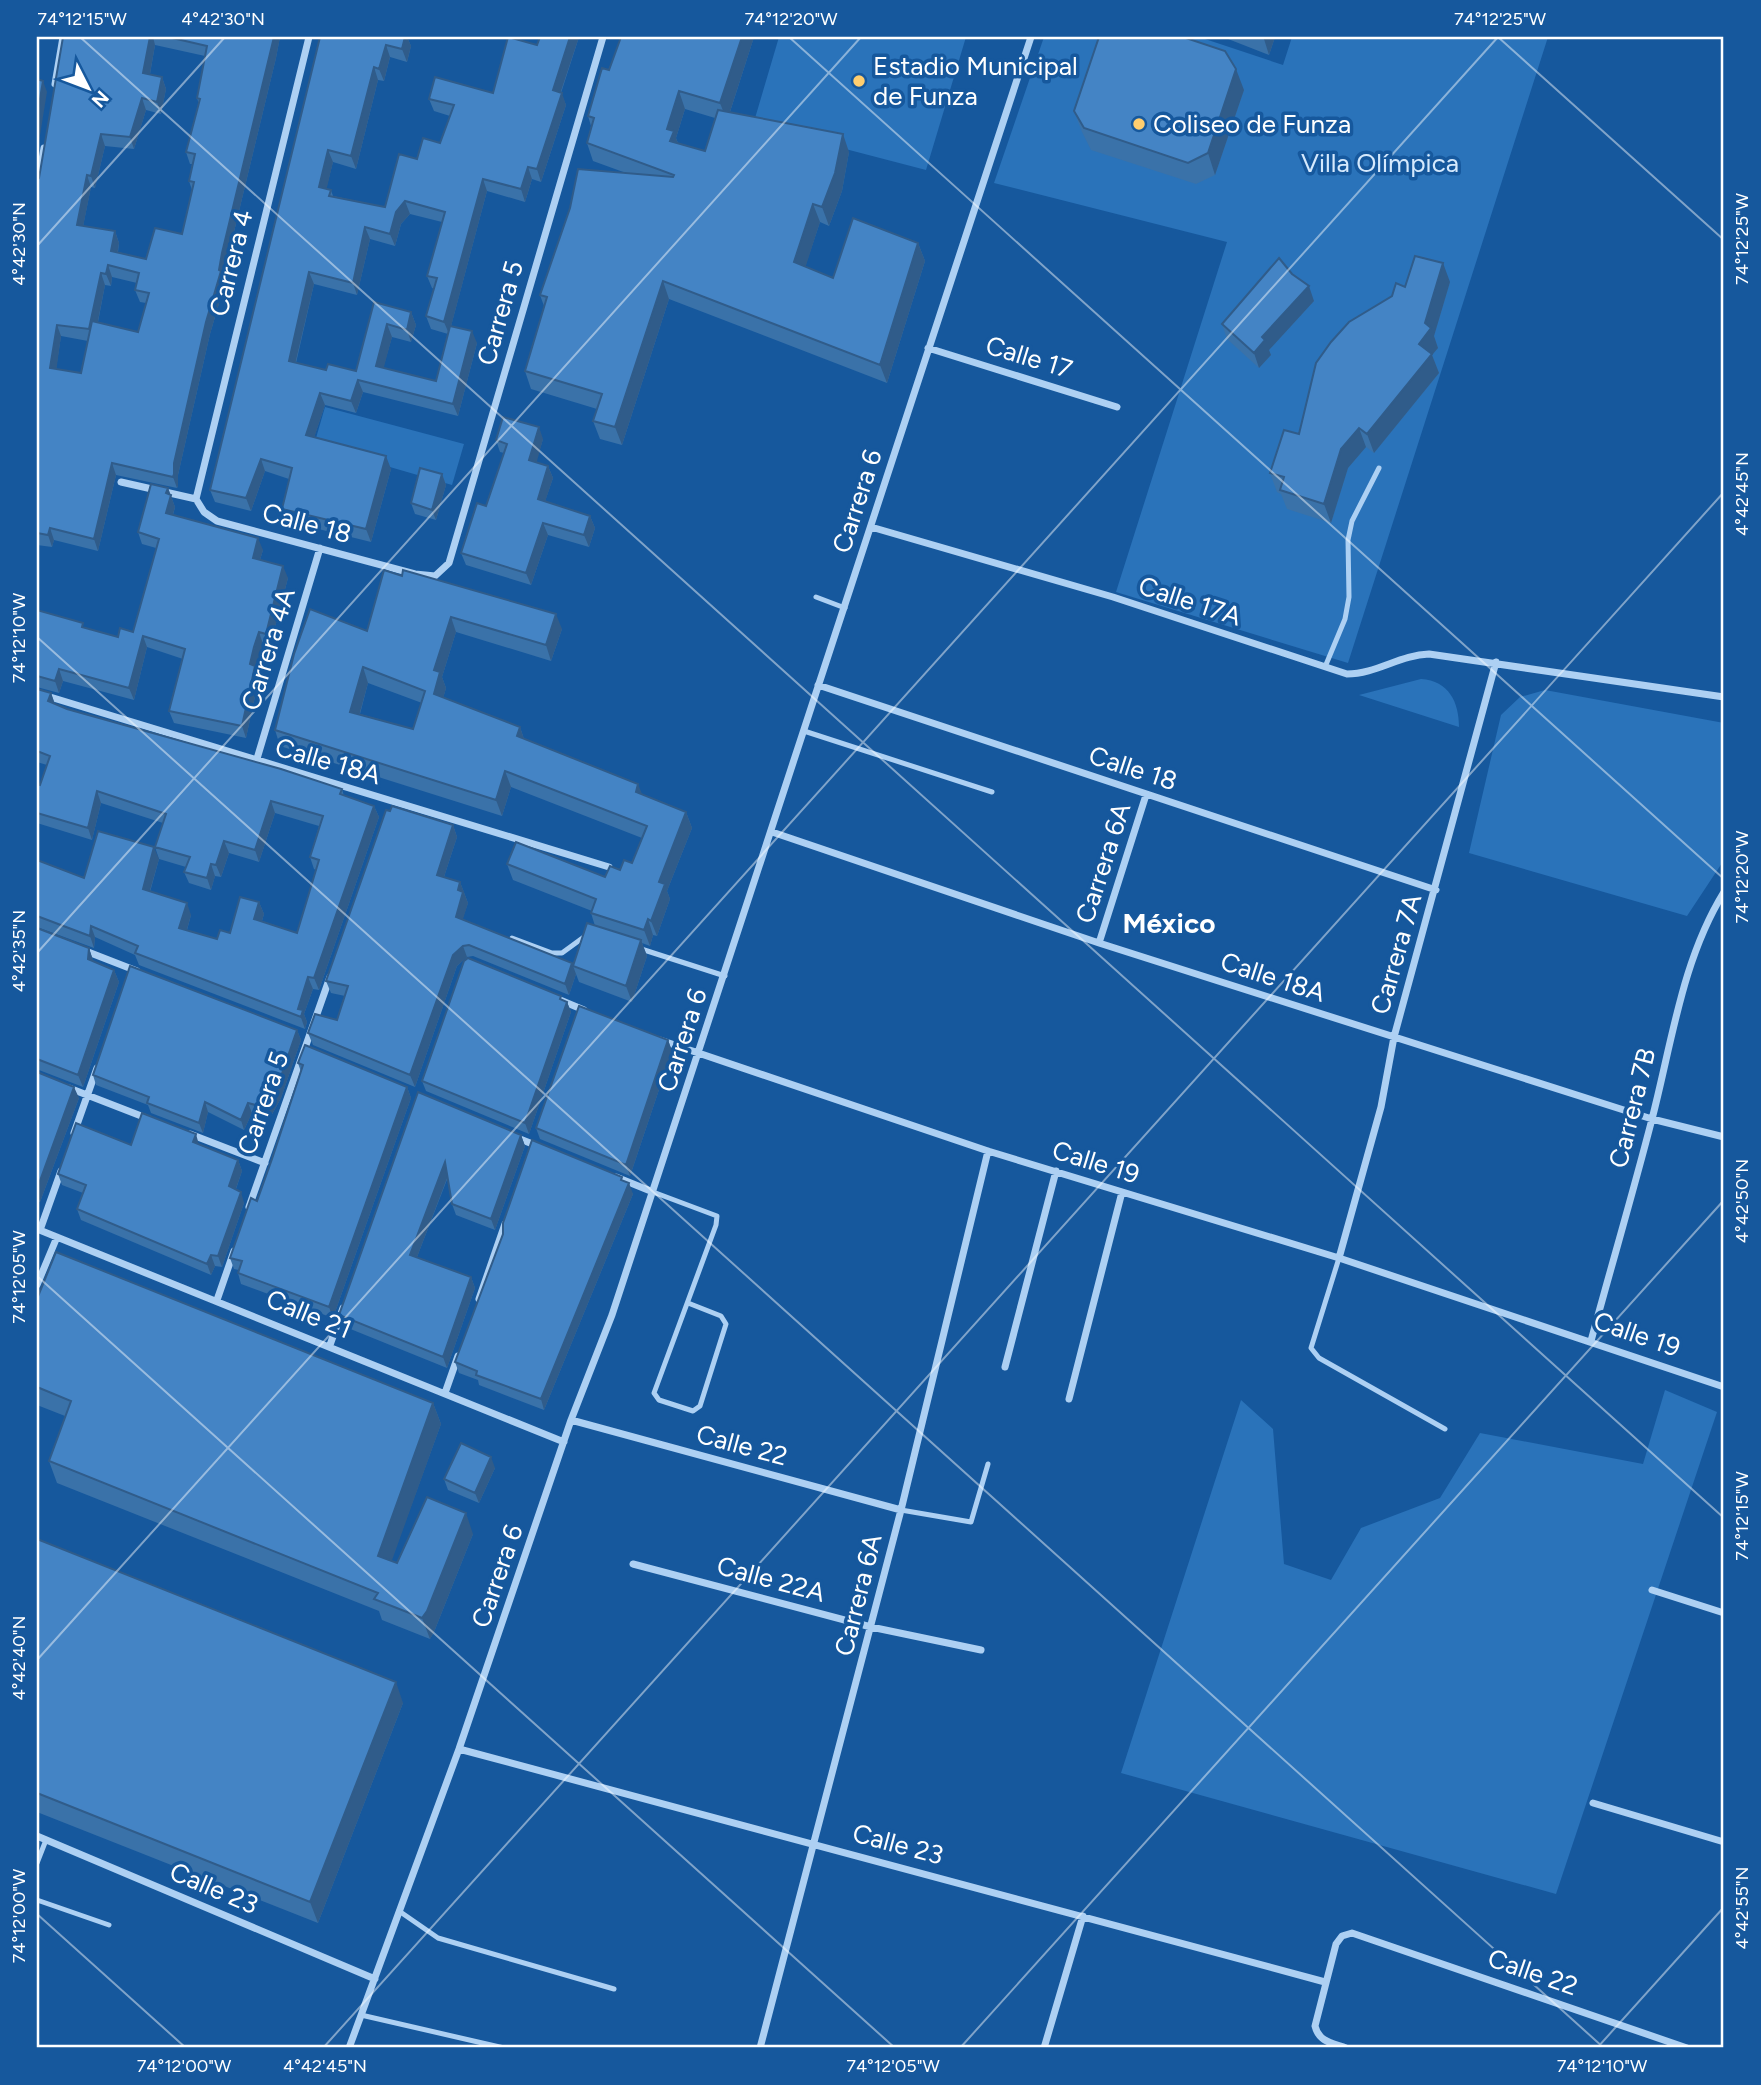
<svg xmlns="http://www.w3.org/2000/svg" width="1761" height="2085" viewBox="0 0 1761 2085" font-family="Figtree,sans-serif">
  <rect width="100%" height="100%" fill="#16589d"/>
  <path fill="#2a73ba" d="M779,37H966L926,170L753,125Z
    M1044,37H1199L1283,65L1292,37H1548L1348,663L1116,592L1227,242L994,183Z
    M325,407L464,444L452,485L314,445Z
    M1421,679C1449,681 1459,702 1459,727L1359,695Z
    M1545,690L1724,723V860L1687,916L1469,853L1501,715L1520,697Z
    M1665,1390L1717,1412L1556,1894L1121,1773L1241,1400L1273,1429L1284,1564L1331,1580L1361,1528L1440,1498L1480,1433L1643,1464Z"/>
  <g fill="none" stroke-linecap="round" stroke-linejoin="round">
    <path stroke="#add0f3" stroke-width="5" d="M816,597L845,608
      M1325,667L1345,619L1349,597L1348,540L1352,521L1379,468
      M804,731L992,792
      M512,938L552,953H562L588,934
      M638,948L725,976
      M653,1192L717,1216L716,1225L654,1393L659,1400L693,1411L700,1406L726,1324L721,1316L688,1303
      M1339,1258L1311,1348L1319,1358L1445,1429
      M901,1510L971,1522L988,1464
      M37,1863L46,1840
      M37,1900L109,1925
      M399,1911L438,1938L614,1989
      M361,2015L504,2048"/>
    <path stroke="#add0f3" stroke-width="7" d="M55,84L63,37
      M37,189L44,148
      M928,348L1117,407
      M121,482L196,499
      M196,499L204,512L217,521L415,574L435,576L449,563L603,37
      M196,499L309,37
      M871,527L1113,597L1347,674C1376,674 1400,655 1429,654L1724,697
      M818,685L1436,890
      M37,693L609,867
      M256,762L320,548
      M772,832L1099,943L1652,1119L1724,1137
      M1099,943L1146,795
      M83,950L137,971
      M560,1000L584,1010
      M660,1040L988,1151L1339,1258L1724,1387
      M69,1088L149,1119
      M74,1133L97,1068
      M190,1134L265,1163
      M515,1137L540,1147
      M616,1177L653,1192
      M249,1207L330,977
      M37,1229L564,1442
      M40,1230L61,1171
      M1339,1258L1381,1107L1394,1037L1496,662
      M37,1285L57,1237
      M479,1299L505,1224
      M217,1300L234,1251
      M1591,1341C1611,1267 1633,1193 1652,1119C1672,1042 1682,960 1724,892
      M330,1345L343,1308
      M1005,1367L1056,1171
      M445,1393L458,1356
      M1069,1399L1122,1192
      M571,1420L901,1510
      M633,1564L871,1627L981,1650
      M1652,1590L1724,1613
      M459,1749L1325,1982
      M1593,1803L1724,1842
      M37,1836L375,1979
      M349,2048L459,1749L571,1420L612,1315L1031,37
      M760,2048L901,1510L988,1151
      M1044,2048L1083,1916
      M1346,2048C1332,2043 1319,2042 1315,2026L1336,1944L1342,1936L1352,1933L1687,2048"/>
  </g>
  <path fill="#3a72a9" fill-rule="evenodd" d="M63,37H280L276,58L226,265L224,278L225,283L210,334L178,475V486L177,488L116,475L98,551L54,540L52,547L37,545V180L39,178ZM155,45L205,56L197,98L199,104L186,152L190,164H192L189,181L192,190L182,234L146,259L118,252L119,243L115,231L83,226L91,187L95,188L105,146L134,149L146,110L161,114L166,89L162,77L150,74ZM112,277L137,283L135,290L140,302L146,303L138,332L98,322L105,285L111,286ZM61,336L88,341L81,373L56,369Z
    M320,37H407L411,46L407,62L390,57L384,81L378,80L356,169L333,162L326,189L331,190L333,196L385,207L417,159L440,143L450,116L434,111L429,99L493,93L537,45L579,37L561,93L566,105L541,182L532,179L525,202L487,191L451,326L477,343L458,416L363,392L356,413L325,405L314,437L391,469L371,542L286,521L282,509L289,479L265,471L251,511L215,502L210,490ZM410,214L442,222L427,276L432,288L434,289L426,316L431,329L448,334L436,381L383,368L392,337L411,342L416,325L411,312L374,302L356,371L326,370L296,363L314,284L357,295L370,239L395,246L401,224Z
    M754,37L730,112L849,152L842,191L829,226L820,222L805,267L833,278L918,243L925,261L887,383L669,299L622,445L600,439L593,421L597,409L531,389L525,371L544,306L540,295L626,173L593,161L587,143L591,126L588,116L609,70ZM685,109L715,118L705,151L678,143L676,138Z
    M1223,37H1275L1269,55Z
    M1244,90L1215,175L1196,184L1091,150L1082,132L1074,111Z
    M1450,282L1434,336L1438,348L1432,355L1439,373L1374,453L1366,447L1348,468L1331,523L1287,509L1281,494L1277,492L1270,473L1405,287Z
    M1314,301L1269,350L1271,355L1259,368L1227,339L1222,324Z
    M543,439L536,462L548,466L553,478L545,501L590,516L595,528L589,547L548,535L531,585L466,565L461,553L486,506L504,453L500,452L496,440Z
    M442,474L446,485L436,520L415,514L411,503Z
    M168,488L175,507L173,515L263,550L260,560L288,578L270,646L263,644L259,659L256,669L259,678L246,738L174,723L169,711L183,659L147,647L134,700L63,681L59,693L37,687V610L85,628L118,637L133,632L156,548L142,544L138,532Z
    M384,570L562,629L551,661L456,632L442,677L446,688L443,698L520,727L524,739L643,795L686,812L692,828L667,891L670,899L657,936L653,935L650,946L642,943L647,956L632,1002L579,982L576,974L569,995L473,956L467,957L457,966L415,1087L313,1045L308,1033L337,1020L345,996L331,993L326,981L453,825L457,837L444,877L460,882L468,903L462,920L572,963L573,966L595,926L591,913L592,911L513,880L507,864L605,877L632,863L642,838L511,787L502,816L280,746L275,730L367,631ZM368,683L422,703L413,729L360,714Z
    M37,689L51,693L55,704L67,709L342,789L344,796L374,806L379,817L319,990L313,989L304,1014L307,1022L305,1029L139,965L135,955L95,937L94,948L37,927V860L84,878L159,859L150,892L191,915L187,930L217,939L230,933L259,902L264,914L262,921L297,933L316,870L314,869L310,857L319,826L275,813L259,862L229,853L221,877L215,876L211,890L189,883L184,872L186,867L159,859L155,847L163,823L101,803L92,840L37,823V784L40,785L47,765L37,762Z
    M37,928L89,948L93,961L114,970L119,982L83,1087L39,1070L37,1072Z
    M562,1000L567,1002L571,1012L529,1134L426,1091L422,1081Z
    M297,1030L301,1040L281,1098L270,1118L252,1113L244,1130L208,1112L203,1133L151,1113L148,1105L96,1085L93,1075Z
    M668,1040L672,1051L630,1176L540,1139L536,1128Z
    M298,1063L407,1087L411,1098L333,1318L241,1284L238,1273L239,1270L234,1269L230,1258L257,1201L272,1159L301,1072Z
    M37,1072L79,1098L40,1202L37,1201Z
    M418,1092L521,1135L525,1146L495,1230L456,1215L452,1204L448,1177L417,1257L471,1277L475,1288L447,1368L343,1326L339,1315Z
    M199,1144L238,1160L242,1171L236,1189L244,1203L222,1267L215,1266L211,1275L81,1220L77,1209L83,1193L62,1185L58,1174L131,1145Z
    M623,1181L633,1194L544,1410L479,1385L478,1380L459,1373L455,1362Z
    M37,1299L433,1403L441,1424L391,1561L397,1563L473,1534L434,1632L430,1639L382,1620L379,1611L57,1483L49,1461L65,1416L37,1405Z
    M495,1468L479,1503L448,1490L444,1479Z
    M37,1539L403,1703L318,1923L37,1812Z"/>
  <path fill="#305c8a" d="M37,37H39L37,50Z
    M150,37H153L155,45L148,85L143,73Z
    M274,37H280L276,58L226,265L224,278L225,283L210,334L178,475V486L177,488L173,477L174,463L222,253Z
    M405,37H407L411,46L407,62L402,49Z
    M570,37H579L557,103L553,90Z
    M742,37H754L727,121L720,103Z
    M1264,37H1275L1269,55L1264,39Z
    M386,45L390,57L384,81L379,69Z
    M374,67L378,80L356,169L351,156Z
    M1236,69L1244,90L1215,175L1208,153Z
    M162,77L166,89L161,114L157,102Z
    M43,81L47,92L37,154V117Z
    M679,91L685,109L676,138L680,149L677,159L667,129Z
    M562,93L566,105L541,182L537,169Z
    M142,98L146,110L134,149L130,137Z
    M101,134L105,146L95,188L91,176Z
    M843,134L849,152L842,191L829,226L822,207Z
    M328,150L333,162L324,200L319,187Z
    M528,167L532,179L525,202L521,189Z
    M87,175L91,187L81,237L77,225Z
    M483,179L487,191L449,334L444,322Z
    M405,201L410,214L401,224L395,246L390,234L396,212Z
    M813,204L820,222L801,281L794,262Z
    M365,227L370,239L357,295L353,283Z
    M115,231L119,243L116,262L111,251Z
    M918,243L925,261L887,383L880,365Z
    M1443,263L1450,282L1434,336L1438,348L1432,355L1439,373L1374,453L1367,434L1419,344Z
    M108,265L112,277L111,286L106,274Z
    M309,272L314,284L293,373L289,361Z
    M101,273L105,285L94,341L89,329Z
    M663,281L669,299L622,445L615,427Z
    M1309,286L1314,301L1269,350L1271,355L1259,368L1254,353L1262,337Z
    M411,312L416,325L411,342L407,330Z
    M387,324L392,337L381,378L376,366Z
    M57,325L61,336L55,380L50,368Z
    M472,331L477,343L458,416L453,404Z
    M358,380L363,392L356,413L351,401Z
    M320,393L325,405L311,447L306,435Z
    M539,427L543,439L534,472L529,460Z
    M1359,428L1366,447L1348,468L1331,523L1324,504L1341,449Z
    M386,456L391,469L371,542L366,529Z
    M261,459L265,471L251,511L246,498Z
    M112,463L116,475L98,551L94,539Z
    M548,466L553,478L542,511L538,499Z
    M442,474L446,485L436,520L432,510Z
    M168,488L175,507L170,525L166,513V493Z
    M590,516L595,528L589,547L584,535Z
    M543,523L548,535L531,585L526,573Z
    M50,528L54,540L52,547L48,535Z
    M258,538L263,550L257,570L253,558Z
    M283,566L288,578L270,646L266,634Z
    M556,614L562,629L551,661L546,645Z
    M451,617L456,632L442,677L446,688L440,710L434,694V670Z
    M259,632L263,644L256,669L259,678L246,738L242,726L250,664Z
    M143,636L147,647L134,700L129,688Z
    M363,667L368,683L356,727L350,712Z
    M59,669L63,681L59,693L55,681Z
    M51,693L55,705L48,701Z
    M520,727L525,742L517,736Z
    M505,771L511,787L502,816L496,800Z
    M638,784L644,799L636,792Z
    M97,791L101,803L92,840L88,828Z
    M271,801L275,813L259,862L255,850Z
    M374,806L379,817L319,990L314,978Z
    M686,812L692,828L667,891L670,899L657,936L651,921L659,882Z
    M453,825L457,837L441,886L437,875Z
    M224,841L229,853L221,877L216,865Z
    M154,847L159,859L147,901L143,889Z
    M211,864L215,876L211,890L207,878Z
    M460,882L468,903L460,929L456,917L458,890Z
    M259,902L264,914L259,931L254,919Z
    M187,903L191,915L184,940L179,928Z
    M648,919L653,935L650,946L644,930Z
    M91,926L95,937L94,948L90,936Z
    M641,940L647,956L632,1002L626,986Z
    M463,946L467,957L457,966L415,1087L410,1075L453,955Z
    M89,948L93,960L92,971L88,959Z
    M572,963L576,974L569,995L565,984Z
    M114,970L119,982L83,1087L78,1075Z
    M308,977L313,989L304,1014L307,1022L305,1029L298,1009Z
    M567,1002L571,1012L529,1134L525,1123Z
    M297,1030L301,1040L281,1098L270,1118L267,1108Z
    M668,1040L672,1051L630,1176L626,1165Z
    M74,1087L79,1098L40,1202L37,1192V1189Z
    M407,1087L411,1098L333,1318L329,1307Z
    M205,1102L208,1112L203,1133L199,1123Z
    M248,1103L252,1113L244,1130L241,1120Z
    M196,1134L199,1145L193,1142Z
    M521,1135L525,1146L495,1230L491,1219Z
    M238,1160L242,1171L233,1197L229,1186Z
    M445,1162L449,1173L414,1265L410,1255Z
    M629,1183L633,1194L544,1410L541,1399Z
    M241,1192L244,1203L222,1267L218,1256Z
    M211,1255L215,1266L211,1275L207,1264Z
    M471,1277L475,1288L447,1368L443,1357Z
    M433,1403L441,1424L386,1577L378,1556Z
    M491,1457L495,1468L479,1503L475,1493Z
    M466,1513L473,1534L434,1632L430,1639L422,1618Z
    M396,1682L403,1703L318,1923L310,1902Z"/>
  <path fill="#4484c5" stroke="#305c8a" stroke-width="2" fill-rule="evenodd" d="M63,37H150L143,73L162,77L157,102L142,98L130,137L101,134L91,176L87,175L77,225L115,231L111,251L146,259L155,228L182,234L194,182L189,181L195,154L186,152L200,99L197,98L207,46L168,37H274L222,253L219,270L221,271L206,322L174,463V474L173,477L112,463L94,539L50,528L48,535L37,533V180L39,178ZM108,265L139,273L135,290L149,293L138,332L92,321L81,373L50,368L57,325L89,329L101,273L106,274Z
    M320,37H405L402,49L386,45L379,69L374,67L351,156L328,150L319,187L331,190L329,196L385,207L399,154L417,159L423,138L440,143L454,105L429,99L435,77L493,93L508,37L537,45L540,37H570L553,90L562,93L537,169L528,167L521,189L483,179L444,322L426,316L437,278L427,276L445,212L405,201L396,212L390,234L365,227L353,283L309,272L289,361L326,370L328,364L356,371L374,302L411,312L407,330L387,324L376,366L436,381L450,326L472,331L453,404L358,380L351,401L320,393L306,435L386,456L366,529L282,509L292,468L261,459L246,498L210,490Z
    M621,37H742L720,103L679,91L667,129L674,131L670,141L705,151L718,110L843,134L835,173L822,207L813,204L794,262L833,278L853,218L918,243L880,365L663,281L615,427L593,421L602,394L525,371L547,297L540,295L570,208L578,169L673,177L674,175L587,143L594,118L588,116L602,68L609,70Z
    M1099,37H1183L1225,51L1236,69L1208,153L1188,163L1084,128L1074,111Z
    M37,79L43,81L37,117Z
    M1415,256L1443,263L1425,323L1431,328L1419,344L1432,354L1367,434L1359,428L1341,449L1324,504L1280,490L1284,477L1270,473L1284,430L1299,434L1316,363L1331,342L1349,322L1392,296L1396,283L1405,287Z
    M1279,258L1292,274L1309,286L1262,337L1265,340L1254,353L1222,324Z
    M503,417L539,427L529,460L548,466L538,499L590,516L584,535L543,523L526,573L461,553L477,503L486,506L507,444L496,440Z
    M420,468L442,474L432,510L411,503Z
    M151,484L168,488L166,493L171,495L166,513L258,538L253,558L283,566L266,634L259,632L254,647L250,664L255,666L242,726L169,711L185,649L143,636L129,688L59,669L55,681L37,676V610L83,623L82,627L118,637L120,628L133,632L159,539L138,532Z
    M384,570L402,576L403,570L556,614L546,645L451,617L434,670L440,672L434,694L520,727L517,736L638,784L636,792L686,812L659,882L665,884L651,921L648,919L644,930L591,913L596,899L507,864L516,842L605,877L610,866L620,870L624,860L632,863L647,826L505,771L496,800L275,730L294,654L310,609L367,631ZM363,667L425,691L413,729L350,712Z
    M37,689L51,693L48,701L67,709L281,769L342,789L340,794L374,806L314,978L308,977L298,1009L303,1010L301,1017L135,953L138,946L91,926L90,936L37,916V860L84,878L98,831L154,847L143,889L187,903L179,928L217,939L220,930L230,933L240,897L259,902L254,919L297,933L319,860L310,857L323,816L271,801L255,850L224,841L216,865L211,864L207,878L184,872L190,857L155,847L166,814L97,791L88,828L37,813V784L40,785L50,756L37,751Z
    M392,806L453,825L437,875L460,882L458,890L463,892L456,917L572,963L565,984L469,945L463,946L453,955L410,1075L308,1033L315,1014L337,1020L348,986L326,981L386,810L390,811Z
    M587,923L641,940L626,986L573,966Z
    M37,928L89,948L88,959L114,970L78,1075L37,1059Z
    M468,958L561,996L560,999L567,1002L525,1123L422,1081L464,961Z
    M130,966L297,1030L277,1088L267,1108L248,1103L241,1120L205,1102L199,1123L147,1103L149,1097L93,1075Z
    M579,1006L668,1040L626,1165L536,1128Z
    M305,1045L407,1087L329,1307L238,1273L242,1261L230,1258L251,1198L257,1201L272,1159L303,1065L298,1063Z
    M37,1072L74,1087L37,1189Z
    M418,1092L521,1135L491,1219L452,1204L445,1162L410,1255L471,1277L443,1357L339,1315Z
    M142,1113L196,1134L193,1142L238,1160L229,1186L241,1192L218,1256L211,1255L207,1264L77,1209L86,1185L58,1174L76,1123L131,1145Z
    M532,1140L622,1177L621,1180L629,1183L541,1399L476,1375L477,1371L455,1362L503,1234V1223Z
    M56,1252L433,1403L378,1556L397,1563L427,1497L466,1513L427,1611L422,1618L374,1599L378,1593L49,1461L71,1401L37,1387V1299Z
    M461,1443L491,1457L475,1493L444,1479Z
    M37,1539L396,1682L310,1902L37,1793Z"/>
  <path fill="none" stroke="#fff" stroke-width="2" stroke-opacity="0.45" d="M80,37L1724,1518M789,37L1724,879M1498,37L1724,240M37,246L225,37M37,637L1604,2048M37,953L861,37M37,1276L895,2048M37,1660L1498,37M37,1914L186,2048M323,2048L1724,492M960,2048L1724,1200M1597,2048L1724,1907"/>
  <g fill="#ffce6f" stroke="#16589d" stroke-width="2.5">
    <circle cx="859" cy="81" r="7"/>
    <circle cx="1139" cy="124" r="7"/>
  </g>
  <g text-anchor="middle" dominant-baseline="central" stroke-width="7" stroke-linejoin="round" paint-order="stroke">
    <g font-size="26" fill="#fff" stroke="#16589d" text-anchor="start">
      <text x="873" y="66">Estadio Municipal<tspan x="873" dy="30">de Funza</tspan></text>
      <text x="1153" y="124">Coliseo de Funza</text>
    </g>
    <g font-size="26" fill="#d5e9fd" stroke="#16589d">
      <text x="1380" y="163">Villa Olímpica</text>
    </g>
    <g font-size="26" fill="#fff" stroke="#16589d">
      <text transform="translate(231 263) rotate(-76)">Carrera 4</text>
      <text transform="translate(500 313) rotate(-74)">Carrera 5</text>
      <text transform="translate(1029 357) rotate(17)">Calle 17</text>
      <text transform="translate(857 501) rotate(-72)">Carrera 6</text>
      <text transform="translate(307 523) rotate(15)">Calle 18</text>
      <text transform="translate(1190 601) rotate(18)">Calle 17A</text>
      <text transform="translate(268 649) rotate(-73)">Carrera 4A</text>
      <text transform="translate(328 761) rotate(16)">Calle 18A</text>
      <text transform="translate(1133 768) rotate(18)">Calle 18</text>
      <text transform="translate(1103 863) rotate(-72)">Carrera 6A</text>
      <text transform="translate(1396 954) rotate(-74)">Carrera 7A</text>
      <text transform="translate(1273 977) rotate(18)">Calle 18A</text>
      <text transform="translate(682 1040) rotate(-72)">Carrera 6</text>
      <text transform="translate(263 1103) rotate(-71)">Carrera 5</text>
      <text transform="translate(1632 1108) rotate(-76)">Carrera 7B</text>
      <text transform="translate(1096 1162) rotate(17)">Calle 19</text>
      <text transform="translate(309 1314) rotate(22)">Calle 21</text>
      <text transform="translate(1637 1334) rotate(19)">Calle 19</text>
      <text transform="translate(742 1445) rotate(15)">Calle 22</text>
      <text transform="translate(497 1576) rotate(-71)">Carrera 6</text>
      <text transform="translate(771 1579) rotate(15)">Calle 22A</text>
      <text transform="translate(858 1595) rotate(-76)">Carrera 6A</text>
      <text transform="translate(898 1844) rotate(15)">Calle 23</text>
      <text transform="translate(214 1888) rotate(23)">Calle 23</text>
      <text transform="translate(1533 1972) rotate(19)">Calle 22</text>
    </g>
    <g font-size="28" font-weight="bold" fill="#fff" stroke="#16589d">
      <text x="1169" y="923">México</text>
    </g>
  </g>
  <rect width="1761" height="2085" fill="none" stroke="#16589d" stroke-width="77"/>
  <g transform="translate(88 88) rotate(132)" stroke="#16589d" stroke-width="5" paint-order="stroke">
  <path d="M0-5L12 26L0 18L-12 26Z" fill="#ffffff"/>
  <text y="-10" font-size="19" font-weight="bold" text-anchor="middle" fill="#ffffff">N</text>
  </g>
  <rect x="38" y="38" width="1684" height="2008" fill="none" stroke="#fff" stroke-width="2.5"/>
  <g font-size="18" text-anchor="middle" fill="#fff">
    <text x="82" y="25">74°12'15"W</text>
    <text x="223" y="25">4°42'30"N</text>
    <text x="791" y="25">74°12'20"W</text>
    <text x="1500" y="25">74°12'25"W</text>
    <text transform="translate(1742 239) rotate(-90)" y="6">74°12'25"W</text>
    <text transform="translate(19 244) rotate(-90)" y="6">4°42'30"N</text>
    <text transform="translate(1742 494) rotate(-90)" y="6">4°42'45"N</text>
    <text transform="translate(19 638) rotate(-90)" y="6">74°12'10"W</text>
    <text transform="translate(1742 877) rotate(-90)" y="6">74°12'20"W</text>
    <text transform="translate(19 951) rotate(-90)" y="6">4°42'35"N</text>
    <text transform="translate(1742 1201) rotate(-90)" y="6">4°42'50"N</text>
    <text transform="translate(19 1277) rotate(-90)" y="6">74°12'05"W</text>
    <text transform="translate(1742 1516) rotate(-90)" y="6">74°12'15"W</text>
    <text transform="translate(19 1658) rotate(-90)" y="6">4°42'40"N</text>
    <text transform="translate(1742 1908) rotate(-90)" y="6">4°42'55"N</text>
    <text transform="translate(19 1916) rotate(-90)" y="6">74°12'00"W</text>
    <text x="184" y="2072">74°12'00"W</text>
    <text x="325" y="2072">4°42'45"N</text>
    <text x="893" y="2072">74°12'05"W</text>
    <text x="1602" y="2072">74°12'10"W</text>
  </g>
</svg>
